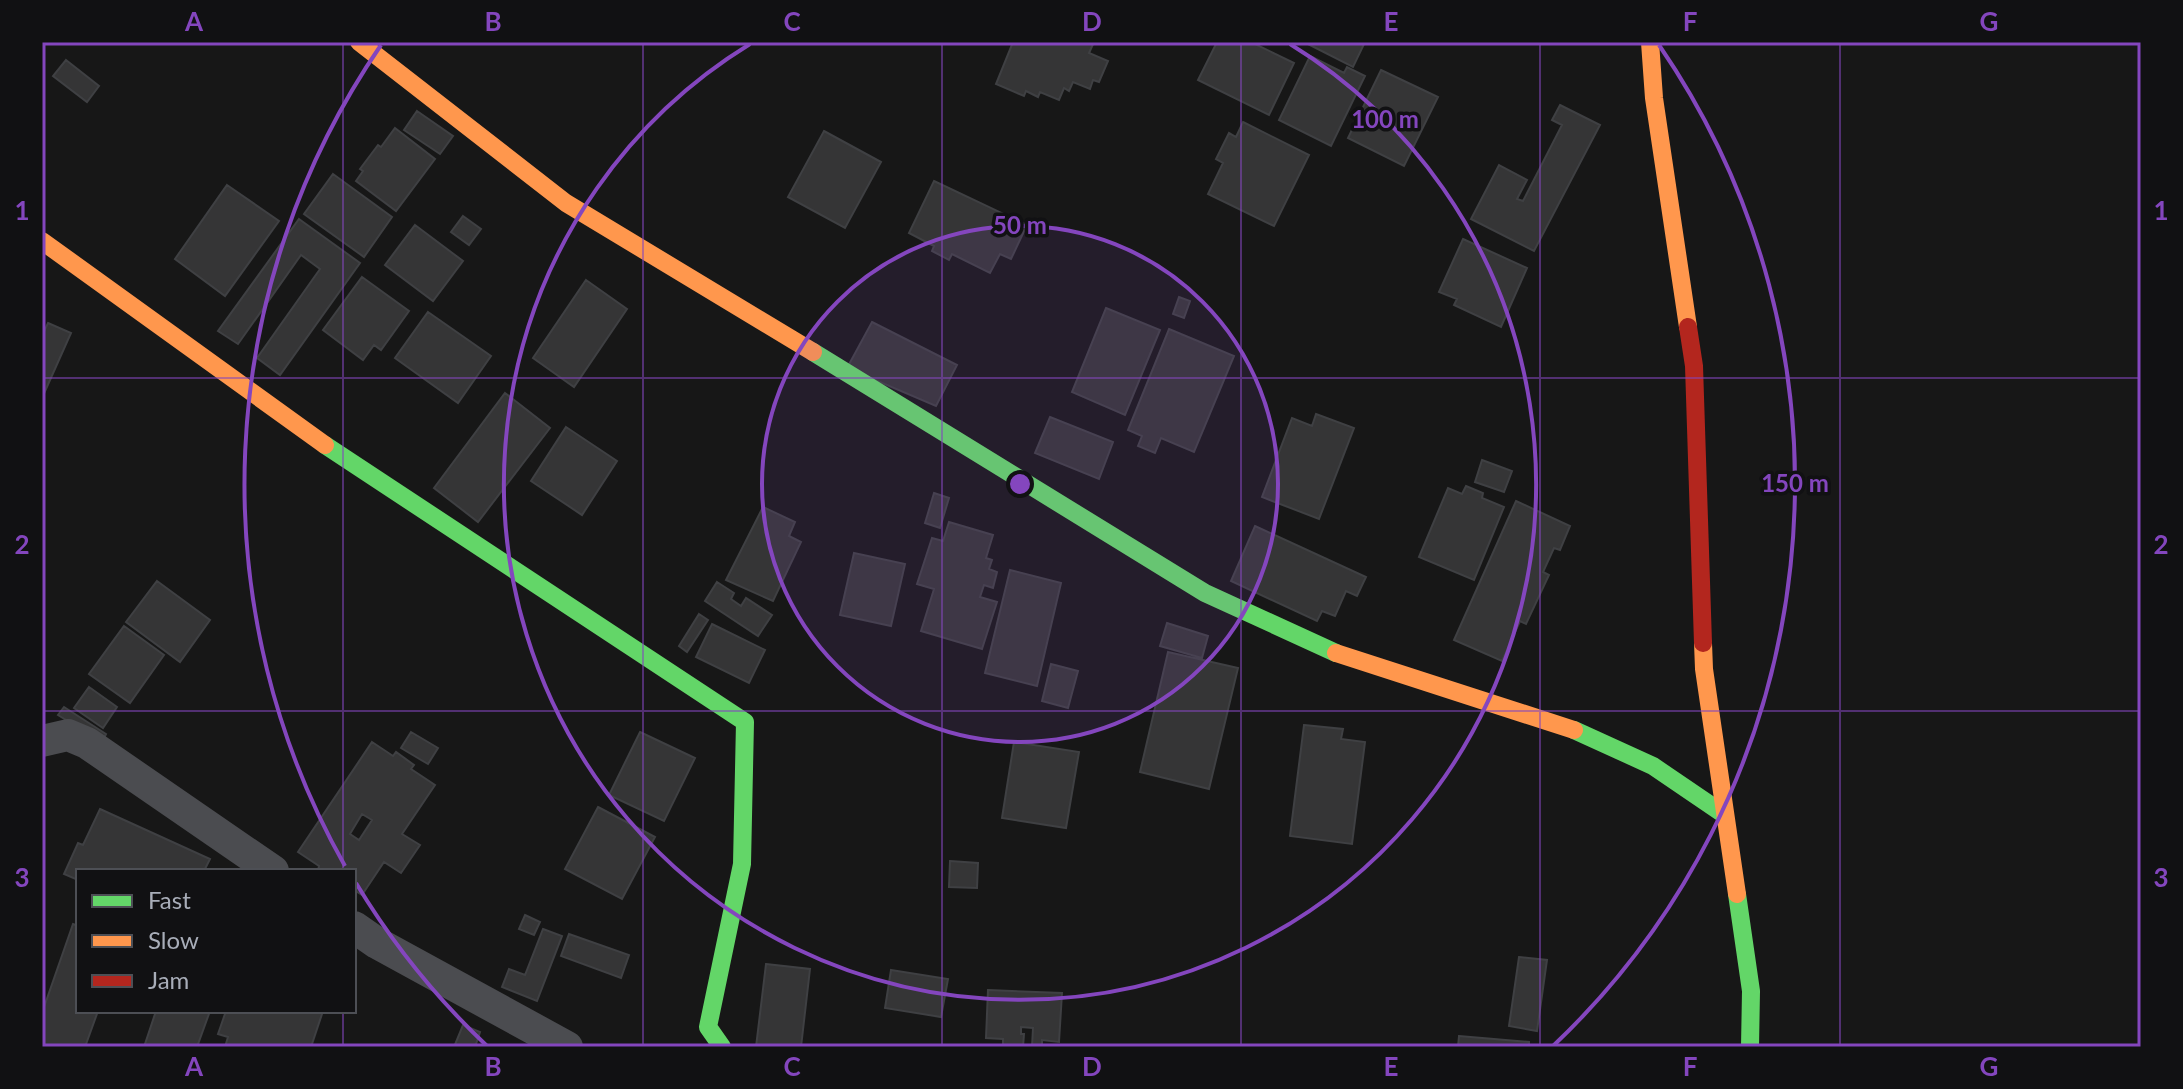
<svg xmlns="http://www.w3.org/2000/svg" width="2183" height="1089" viewBox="0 0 2183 1089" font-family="Lato,sans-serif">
  <rect width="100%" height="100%" fill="#171717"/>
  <path fill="#353536" stroke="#3f4043" stroke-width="2" fill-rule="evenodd" d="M1013,42H1094L1089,53L1108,61L1099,82L1093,80L1090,89L1073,82L1069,91L1064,88L1059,100L1040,92L1038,97L1026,91L1024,96L996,84Z
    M1217,42H1251L1294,63L1269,115L1198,80Z
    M1304,42H1365L1353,67Z
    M1310,56L1344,73L1347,67L1365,76L1331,146L1279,120Z
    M66,60L99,86L87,102L53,76Z
    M1381,70L1438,97L1404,166L1348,138Z
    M1560,105L1600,125L1534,251L1471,219L1499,165L1527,180L1517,199L1523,201L1562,125L1552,120Z
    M417,111L453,136L440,154L404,130Z
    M1243,122L1309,155L1274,226L1208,194L1223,163L1216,159L1229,133L1236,137Z
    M395,128L435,159L396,211L356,181L363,171L360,169L378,145L381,147Z
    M824,131L881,162L845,228L788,197Z
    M333,174L392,217L364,257L304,214Z
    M934,181L1027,225L1011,259L1000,254L990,273L952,254L949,260L932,251L934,246L909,233Z
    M227,185L279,221L225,296L175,259Z
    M463,216L481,229L469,245L451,232Z
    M299,219L360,263L280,375L257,358L320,269L301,255L238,344L218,331Z
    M415,225L463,261L433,301L385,265Z
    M1463,239L1527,268L1501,327L1454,305L1457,299L1439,292Z
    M362,277L409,311L381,350L374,345L363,360L323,330Z
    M586,280L627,309L574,387L533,358Z
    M1179,297L1190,301L1184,318L1173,314Z
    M1106,308L1160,330L1125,415L1072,392Z
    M428,312L491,356L458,403L395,358Z
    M872,322L957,365L936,406L847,368Z
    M48,323L71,333L42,398V336Z
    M1169,329L1234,356L1194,452L1161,438L1155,453L1138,446L1142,436L1128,430Z
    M505,393L550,428L478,522L434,488Z
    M1316,414L1354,428L1319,519L1262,497L1292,418L1312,426Z
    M1050,417L1113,442L1099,479L1035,453Z
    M566,427L617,461L582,515L531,481Z
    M1482,460L1512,471L1504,492L1475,482Z
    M1466,486L1483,493L1482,498L1504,507L1474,580L1419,557L1448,488L1462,494Z
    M934,493L949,498L940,528L925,523Z
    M1516,501L1570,526L1560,550L1554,548L1543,572L1549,575L1526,624L1520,621L1502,661L1454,640Z
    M763,507L795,522L789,536L801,542L773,601L726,580Z
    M949,522L993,535L986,558L992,560L989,569L997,572L993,588L984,585L980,597L997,602L982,649L921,631L934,589L917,584L932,538L943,541Z
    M1255,526L1366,577L1357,596L1346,591L1335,616L1322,611L1317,621L1231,581Z
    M854,553L905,564L891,626L840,615Z
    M1010,570L1061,583L1037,686L985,673Z
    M157,581L210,620L180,662L126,622Z
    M717,582L734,593L731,599L741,606L746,598L772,615L758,636L705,601Z
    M699,614L708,620L687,652L679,646Z
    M1167,623L1208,636L1202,658L1160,646Z
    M712,624L765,650L749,683L696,657Z
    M124,626L164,655L130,703L89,674Z
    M1168,652L1238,668L1209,789L1140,772Z
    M1051,664L1078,671L1068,708L1042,701Z
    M89,687L117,707L103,728L74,708Z
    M64,707L106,734L102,742L58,715Z
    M1304,725L1343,729L1341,739L1365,742L1352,844L1290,836Z
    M411,732L438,748L428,764L401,748Z
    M640,732L695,758L664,821L609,795Z
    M372,742L393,756L396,752L414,765L411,769L435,785L402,834L420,845L401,873L384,862L362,895L354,890V871H318L319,866L298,852ZM362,814L372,820L359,840L350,834Z
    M1014,742L1079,752L1066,828L1002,818Z
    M598,807L655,837L622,899L565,869Z
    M100,809L210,859L204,871H78V880L64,874L78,843L83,845Z
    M950,861L978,863L977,888L949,887Z
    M525,915L540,922L534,935L519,929Z
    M73,924L78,926V1011H98L85,1047H42V1013Z
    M543,929L562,936L537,1001L502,987L509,969L525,975Z
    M569,934L629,955L621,978L561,956Z
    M1519,957L1547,960L1537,1031L1509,1026Z
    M766,964L810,969L801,1047H756Z
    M891,970L948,979L941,1017L885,1008Z
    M988,990L1062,993L1059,1042L1042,1040V1047H1032L1033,1028L1021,1027V1034H1024L1023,1047L1003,1046V1039L986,1038Z
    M156,1011H210L197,1047H144Z
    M226,1011H323L311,1047H225L228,1037L218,1034Z
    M463,1025L480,1032L475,1047H454Z
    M1459,1036L1529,1042V1047H1458Z"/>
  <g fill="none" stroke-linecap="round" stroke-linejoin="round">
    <path stroke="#4b4c50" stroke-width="32" d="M42,741L68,735L87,743L273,871
      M354,927L377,943L567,1047"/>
    <path stroke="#63d668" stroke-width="18" d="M813,352L1205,593L1336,653
      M325,445L745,722L742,864L708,1027L722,1047
      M1574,730L1653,766L1725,815
      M1737,894L1751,991L1750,1047"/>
    <path stroke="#ff974d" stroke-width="18" d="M359,42L566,203L813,352
      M1650,42L1654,98L1688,327
      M42,241L325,445
      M1703,643L1704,669L1737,894
      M1336,653L1574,730"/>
    <path stroke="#b3261e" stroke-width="18" d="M1688,327L1694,366L1703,643"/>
  </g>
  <path fill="none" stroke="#8446be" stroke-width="2" stroke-opacity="0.55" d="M343,42V871M643,42V1047M942,42V1047M1241,42V1047M1540,42V1047M1840,42V1047M42,378H2141M42,711H2141M343,1011V1047"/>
  <circle cx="1020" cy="484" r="258" fill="#8446be" fill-opacity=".12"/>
  <g fill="none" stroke="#8446be" stroke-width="4">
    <circle cx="1020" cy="484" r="258"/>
    <path d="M1290 44A516 516 0 1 1 750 44"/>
    <path d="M487 1046A775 775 0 0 1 356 883M345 866A775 775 0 0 1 381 45M1659 45A775 775 0 0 1 1553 1046"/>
  </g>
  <circle cx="1020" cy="484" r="12" fill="#8446be" stroke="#111113" stroke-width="4"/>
  <g font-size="24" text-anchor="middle" font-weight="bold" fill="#8446be" stroke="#111113" stroke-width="7" stroke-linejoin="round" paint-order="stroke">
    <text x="1385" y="128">100 m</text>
    <text x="1020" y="234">50 m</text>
    <text x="1795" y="492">150 m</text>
  </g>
  <rect width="2183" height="1089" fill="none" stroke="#111113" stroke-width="88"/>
  <rect x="76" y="869" width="280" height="144" fill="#111113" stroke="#4d4f55" stroke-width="2"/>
  <rect x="92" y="895" width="40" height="12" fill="#63d668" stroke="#4d4f55" stroke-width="2"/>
  <text x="148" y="909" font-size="24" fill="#a8adb8">Fast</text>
  <rect x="92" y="935" width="40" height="12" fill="#ff974d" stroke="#4d4f55" stroke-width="2"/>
  <text x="148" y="949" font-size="24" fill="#a8adb8">Slow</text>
  <rect x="92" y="975" width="40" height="12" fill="#b3261e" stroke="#4d4f55" stroke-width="2"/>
  <text x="148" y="989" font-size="24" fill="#a8adb8">Jam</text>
  <rect x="44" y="44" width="2095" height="1001" fill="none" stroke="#8446be" stroke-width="3"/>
  <g font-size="26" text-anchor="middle" font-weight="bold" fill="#8446be">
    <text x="194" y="31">A</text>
    <text x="493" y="31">B</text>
    <text x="792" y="31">C</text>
    <text x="1092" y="31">D</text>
    <text x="1391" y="31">E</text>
    <text x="1690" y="31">F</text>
    <text x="1989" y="31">G</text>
    <text x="22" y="220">1</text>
    <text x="2161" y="220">1</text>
    <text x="22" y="554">2</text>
    <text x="2161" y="554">2</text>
    <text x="22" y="887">3</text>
    <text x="2161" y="887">3</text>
    <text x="194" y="1076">A</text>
    <text x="493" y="1076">B</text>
    <text x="792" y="1076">C</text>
    <text x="1092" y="1076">D</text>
    <text x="1391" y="1076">E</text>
    <text x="1690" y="1076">F</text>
    <text x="1989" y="1076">G</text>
  </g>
</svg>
